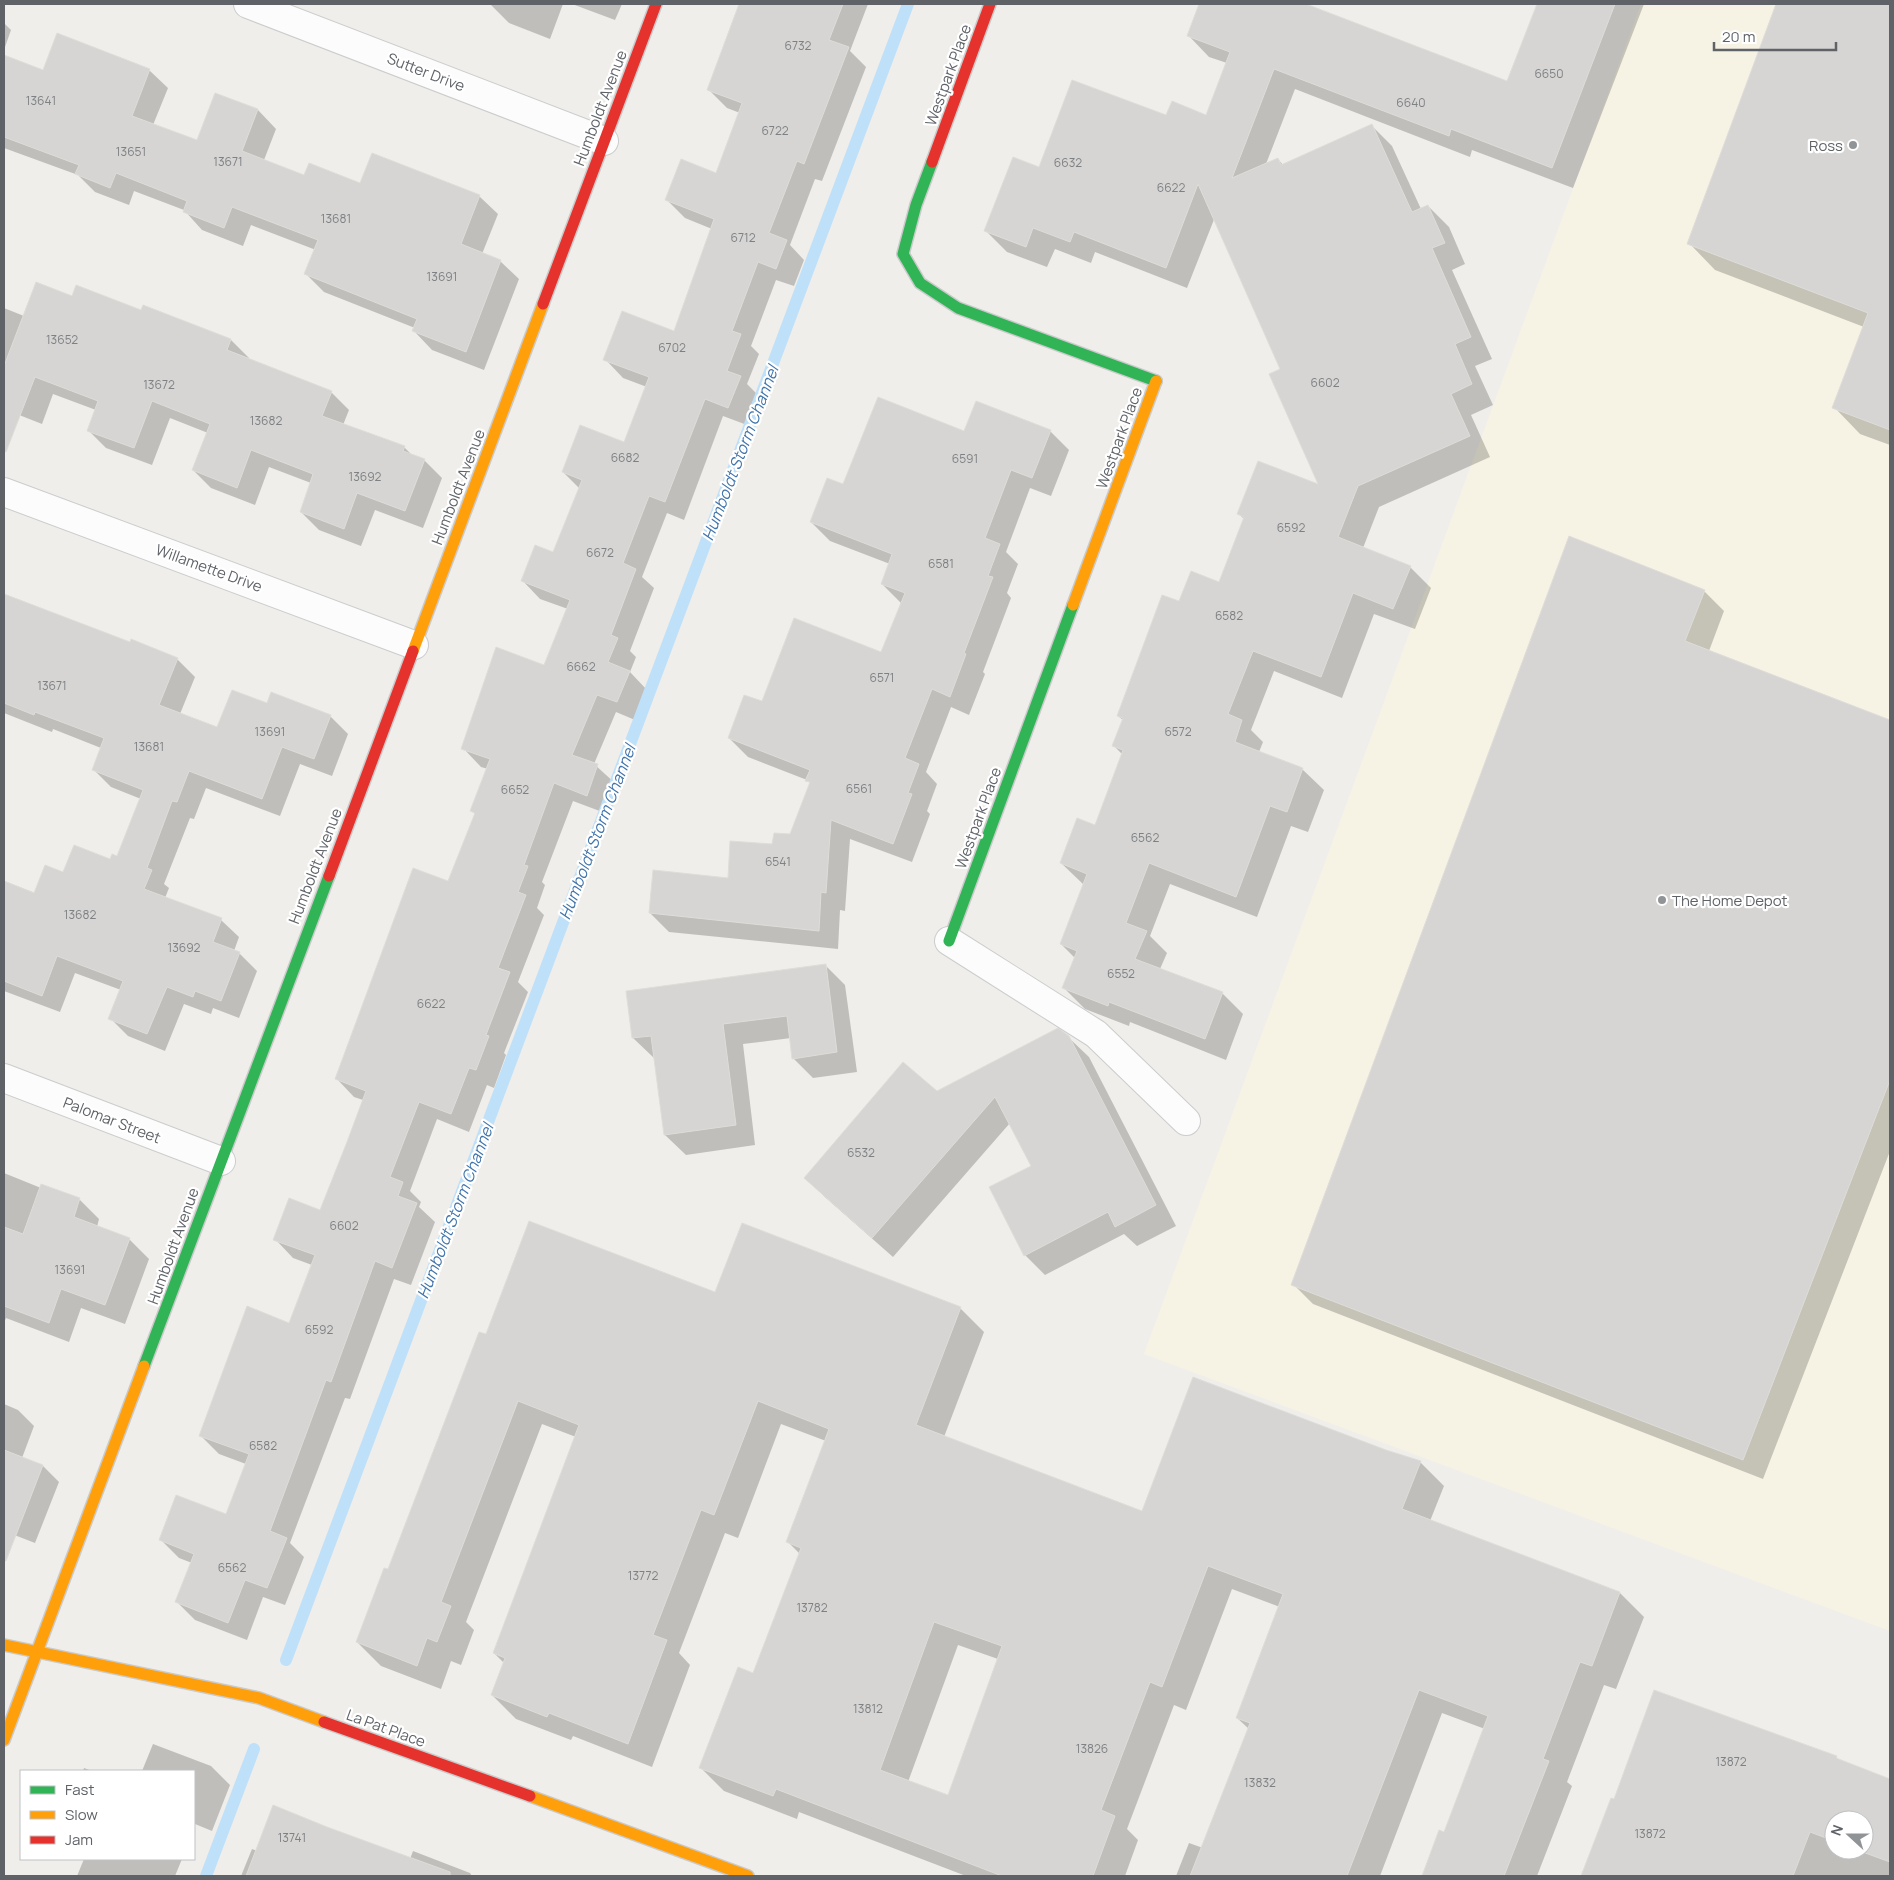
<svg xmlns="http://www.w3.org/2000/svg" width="1894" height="1880" viewBox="0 0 1894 1880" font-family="Manrope,sans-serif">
  <rect width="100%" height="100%" fill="#efeeea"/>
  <path fill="#f7f3e4" d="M1641,4H1890V1631L1144,1354Z"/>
  <path fill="#0003" fill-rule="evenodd" d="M490,4H563L550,39L509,23Z
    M572,4H622L615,20Z
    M741,4H775L787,9L789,4H868L850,51L866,67L822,181L815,179L790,245L804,260L794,286L776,280L751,346L759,354L747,384L758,395L747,425L723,416L684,520L667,513L642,577L654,588L630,651L636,657L630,672L647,690L635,720L616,712L594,764L616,784L605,813L573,801L542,882L545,885L537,908L544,915L518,982L528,992L504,1053L506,1055L494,1088L487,1085L469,1132L437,1119L410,1191L421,1202L419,1207L435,1222L411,1285L394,1279L350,1399L345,1398L290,1543L304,1557L285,1605L263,1597L247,1640L195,1620L177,1602L192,1563L179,1558L160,1539L226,1516L246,1464L219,1454L200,1435L290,1324L312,1265L293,1258L275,1239L321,1212L363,1100L354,1097L336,1078L449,883L475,814L472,811L488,769L481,767L463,748L545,666L568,609L540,599L522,580L554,553L580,489L563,472L625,444L647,387L623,378L605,359L675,333L712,229L685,218L667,200L717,174L740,113L727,108L708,89Z
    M1200,4H1303L1508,82L1538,4H1644L1573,188L1472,150L1470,157L1295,89L1266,164L1278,159L1283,165L1371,125L1392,146L1421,209L1428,206L1449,227L1465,264L1452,270L1492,359L1475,366L1493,405L1471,415L1490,457L1379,507L1363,548L1410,567L1431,588L1415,629L1374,614L1342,698L1274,671L1251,730L1263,742L1259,752L1302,769L1324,790L1308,832L1291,826L1257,917L1170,884L1150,936L1167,953L1160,969L1222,993L1243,1014L1226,1060L1130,1022L1129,1026L1085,1009L1064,988L1075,958L1061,944L1084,885L1061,863L1095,826L1123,755L1113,745L1123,720L1118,716L1180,603L1219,584L1244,519L1239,514L1320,487L1282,370L1215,217L1187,288L1095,252L1091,263L1055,249L1047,267L1007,252L986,231L1040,169L1167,117H1207L1227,63L1209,57L1188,35Z
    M1778,4H1890V445L1860,434L1834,407L1864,327L1715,270L1689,243Z
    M4,23L11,30L4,50Z
    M4,56L44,71L149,70L168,88L153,125L197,141L216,94L258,110L276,129L264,160L305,177L361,185L479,196L498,214L482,254L500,261L519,279L484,370L432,350L414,331L415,328L324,292L306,274L316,250L251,225L243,246L202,230L184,210L134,191L129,205L95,192L78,175L4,148Z
    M73,298L142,311L144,307L231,340L249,358L248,360L331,392L349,410L343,425L404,447L413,456L424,460L442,478L423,528L375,510L361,546L319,530L301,512L311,483L269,467L255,505L211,488L193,470L208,433L170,418L152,465L106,448L88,430L96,410L53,394L42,424L4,409V308L24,316Z
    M1050,431L1069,450L1051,496L1030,488L1006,552L1018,564L1007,593L1011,598L983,672L985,674L969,715L951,707L926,772L937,784L927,811L930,814L912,862L850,839L845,911L840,910L838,949L669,932L650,913L729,879L774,845L791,835L811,784L807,780L748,757L729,738L763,703L882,654L901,603L882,584L890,564L830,541L811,522L844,486L965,432Z
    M1704,591L1724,611L1709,651L1890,721V1151L1763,1479L1313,1304L1293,1284Z
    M4,594L130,644L177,659L195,677L180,714L218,728L267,705L330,716L348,734L332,776L300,764L280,816L206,788L194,819L190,818L164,884L169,888L165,898L221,920L239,937L234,951L239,953L257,971L239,1018L213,1008L211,1014L184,1004L165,1051L128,1036L110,1018L121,990L75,973L60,1012L4,991V881L35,893L64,874L118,858L141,799L111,787L93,769L101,748L53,729L52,732L4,713Z
    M825,965L845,985L857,1072L813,1078L793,1058L791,1038L743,1044L755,1145L686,1155L665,1135L655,1058H654L633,1038Z
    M1068,1037L1089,1057L1176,1226L1137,1246L1124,1234L1045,1275L1025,1255L1032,1166L1010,1123L893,1257L826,1198L805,1178L936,1092Z
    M4,1173L41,1188L79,1199L99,1219L97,1227L129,1239L149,1259L125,1324L81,1308L69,1342L6,1318L4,1323Z
    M716,1294L960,1308L984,1332L944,1437L1142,1512L1386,1451L1420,1462L1444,1486L1430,1521L1620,1593L1644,1617L1616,1689L1604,1685L1567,1782L1572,1786L1537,1876H1423L1440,1831L1445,1833L1485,1729L1442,1713L1380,1876H1176L1189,1843L1203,1848L1249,1729L1237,1718L1280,1607L1232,1589L1186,1710L1174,1705L1127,1829L1138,1840L1125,1876H966L799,1812L797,1819L724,1791L700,1767L754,1674L800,1554L787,1541L826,1441L781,1424L738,1538L725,1533L679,1653L690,1665L652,1767L573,1736L571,1740L516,1719L492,1695L504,1663L494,1653L576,1437L542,1424L466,1622L474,1630L461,1665L451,1661L441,1689L381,1666L357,1642L389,1571L486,1336ZM958,1645L998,1659L948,1797L908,1782Z
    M4,1404L18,1410L34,1426L22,1458L43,1466L59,1482L35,1543L4,1531Z
    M153,1744L211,1766L230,1785L212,1831L195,1824L194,1828V1771H142Z
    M1836,1757L1840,1761L1890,1780V1876H1582L1611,1800ZM1834,1820H1864V1850H1834Z
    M84,1768L92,1771H83Z
    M252,1849L257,1851L410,1859L413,1851L470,1873L472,1876H241Z
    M84,1859H182L175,1876H77Z"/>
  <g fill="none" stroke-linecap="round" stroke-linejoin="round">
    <path stroke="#bfe0f9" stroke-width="12" d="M286,1660L908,4
      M206,1876L254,1749"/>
  </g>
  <path fill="#d6d5d3" stroke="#deddd9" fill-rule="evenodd" d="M739,4H843L829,40L849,47L804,164L797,161L769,233L787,240L776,269L758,262L732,331L741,334L727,371L741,376L728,408L705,399L665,502L649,496L623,563L636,569L611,635L618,638L608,662L630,671L617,702L597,695L572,755L598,764L587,796L554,783L524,865L528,866L518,892L526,895L498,968L510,972L486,1035L489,1036L476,1070L469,1068L451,1114L419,1102L390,1177L403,1182L398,1196L417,1203L392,1268L375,1261L331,1382L326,1380L270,1531L287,1538L267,1588L245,1580L228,1623L175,1602L194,1554L159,1540L176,1495L226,1514L249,1454L199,1436L247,1306L289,1323L315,1255L273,1240L289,1198L320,1210L347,1142L366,1091L335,1079L413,868L448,881L475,813L470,811L490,759L461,749L496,647L544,665L570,600L521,581L535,545L553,552L582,480L562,472L580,425L624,442L649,377L603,360L622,311L674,331L714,219L665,200L681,159L716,173L742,103L707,90Z
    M1199,4H1306L1507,81L1537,4H1615L1552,168L1451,129L1449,136L1274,69L1232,178L1278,158L1281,165L1372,124L1412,212L1428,205L1445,243L1432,248L1471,337L1455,344L1472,384L1451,394L1470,436L1358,486L1338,537L1411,566L1393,609L1353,593L1321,677L1253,651L1228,714L1242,720L1235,742L1303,768L1287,812L1270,806L1236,897L1149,863L1126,923L1147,931L1135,959L1223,992L1205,1039L1109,1002L1108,1006L1062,988L1077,951L1060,944L1087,874L1060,863L1077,818L1095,825L1123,750L1112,746L1123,718L1117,716L1162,595L1179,601L1191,571L1219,582L1244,517L1237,514L1258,461L1318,484L1269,374L1280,369L1198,184L1166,268L1074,232L1070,242L1033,228L1026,247L984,231L1013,157L1039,167L1072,80L1166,115L1172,101L1206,115L1230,52L1187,36Z
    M1776,4H1890V430L1832,408L1868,313L1687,244Z
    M57,33L150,69L132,116L197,140L215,93L258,109L242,151L304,175L309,163L360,183L372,153L480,195L461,244L501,260L466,352L412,331L417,319L304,274L318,240L232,207L224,228L183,212L187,201L116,173L110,188L75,174L79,165L4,137V55L43,70Z
    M36,282L72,296L76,285L141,310L143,305L231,339L227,350L332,391L322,416L405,446L403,451L425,459L405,511L357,493L344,529L300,512L313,474L251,450L237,488L192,470L210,424L152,401L134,448L87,431L98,401L35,377L6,452L4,451V366Z
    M878,397L964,431L976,401L1051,430L1032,478L1011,470L985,538L1000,544L988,576L993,577L964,653L966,654L950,697L932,689L905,758L919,764L908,793L912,794L893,844L831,820L826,893L821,892L819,931L649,913L653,870L728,878L730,841L772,844L774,833L790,834L810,782L805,781L810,770L728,738L744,695L762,701L794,618L881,652L905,593L881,584L892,554L810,522L827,478L843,484Z
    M1569,536L1705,590L1685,641L1890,720V1080L1743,1460L1291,1285Z
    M4,594L130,642L131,639L178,658L159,705L217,727L232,690L267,703L271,692L331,715L314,759L282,747L262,799L189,771L177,802L172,801L147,868L152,870L144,889L222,918L213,942L240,952L221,1001L195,991L193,997L167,987L147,1034L108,1019L123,981L57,956L42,996L4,981V881L34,893L45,865L63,872L74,845L110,859L112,854L117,856L143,790L92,770L104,738L35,712L34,715L4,703Z
    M826,964L837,1052L792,1059L787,1016L723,1024L736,1125L664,1135L651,1036L632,1038L626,991Z
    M1058,1028L1069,1036L1156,1205L1115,1227L1108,1212L1024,1256L989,1187L1031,1166L995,1097L872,1238L804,1178L903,1062L937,1091Z
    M41,1184L80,1198L74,1217L130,1238L105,1305L61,1289L49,1323L4,1306V1227L23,1234Z
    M529,1221L715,1292L742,1223L961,1307L916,1425L1142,1511L1193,1377L1386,1450L1421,1461L1402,1509L1620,1592L1592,1666L1580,1662L1543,1759L1549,1761L1504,1876H1422L1439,1830L1444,1832L1488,1716L1419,1690L1347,1876H1190L1250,1723L1236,1718L1283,1594L1208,1566L1162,1687L1150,1682L1101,1810L1115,1816L1093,1876H1002L776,1789L773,1796L699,1768L738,1667L753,1673L801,1548L786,1542L829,1429L758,1401L714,1515L701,1510L653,1635L667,1640L628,1744L549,1713L547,1717L491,1695L505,1658L493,1653L579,1425L518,1401L441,1602L451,1606L437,1642L427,1638L417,1666L356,1642L384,1568L388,1569L479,1332L486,1334ZM934,1622L1002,1646L948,1795L880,1770Z
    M4,1450L43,1465L6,1561H4Z
    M1654,1690L1837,1756L1836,1758L1890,1779V1862L1857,1850H1864V1820H1834V1841L1810,1832L1793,1876H1581L1611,1798L1614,1799Z
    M273,1805L327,1827L450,1872V1876H246Z"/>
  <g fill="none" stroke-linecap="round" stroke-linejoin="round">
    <g stroke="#cbcccc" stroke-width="30">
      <path id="street" d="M248,4L604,141
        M4,492L414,645
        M949,941L1096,1034L1186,1121
        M4,1078L221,1161"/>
    </g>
    <g stroke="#cacacb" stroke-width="14">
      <path id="fast" d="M932,162L916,205L903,254L920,283L958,308L1156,381
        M949,941L1073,605
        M144,1366L329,876"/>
    </g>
    <g stroke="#cacacb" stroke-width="14">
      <path id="slow" d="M1073,605L1156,381
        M413,651L543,304
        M4,1645L259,1698L324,1722
        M4,1740L144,1366
        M530,1796L748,1876"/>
    </g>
    <g stroke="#cacacb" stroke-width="14">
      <path id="jam" d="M932,162L990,4
        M543,304L656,4
        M329,876L413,651
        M324,1722L530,1796"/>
    </g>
    <use href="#street" stroke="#fdfcfc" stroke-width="28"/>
    <use href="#fast" stroke="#30b455" stroke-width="11"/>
    <use href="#slow" stroke="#ff9f0a" stroke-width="11"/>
    <use href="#jam" stroke="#e5322d" stroke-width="11"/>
  </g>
  <g fill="#919496" stroke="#fff" stroke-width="2">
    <circle cx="1853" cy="145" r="5"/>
    <circle cx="1662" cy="900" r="5"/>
  </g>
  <g text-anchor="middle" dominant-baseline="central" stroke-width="4.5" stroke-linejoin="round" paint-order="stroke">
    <g font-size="12" fill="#7e8184">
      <text x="798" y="45">6732</text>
      <text x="1549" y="73">6650</text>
      <text x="41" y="100">13641</text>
      <text x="1411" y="102">6640</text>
      <text x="775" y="130">6722</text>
      <text x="131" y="151">13651</text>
      <text x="228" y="161">13671</text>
      <text x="1068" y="162">6632</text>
      <text x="1171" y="187">6622</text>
      <text x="336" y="218">13681</text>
      <text x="743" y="237">6712</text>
      <text x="442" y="276">13691</text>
      <text x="62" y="339">13652</text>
      <text x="672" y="347">6702</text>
      <text x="1325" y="382">6602</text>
      <text x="159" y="384">13672</text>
      <text x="266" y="420">13682</text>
      <text x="625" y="457">6682</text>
      <text x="965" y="458">6591</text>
      <text x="365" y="476">13692</text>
      <text x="1291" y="527">6592</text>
      <text x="600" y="552">6672</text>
      <text x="941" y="563">6581</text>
      <text x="1229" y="615">6582</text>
      <text x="581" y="666">6662</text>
      <text x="882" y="677">6571</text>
      <text x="52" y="685">13671</text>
      <text x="270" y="731">13691</text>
      <text x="1178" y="731">6572</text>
      <text x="149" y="746">13681</text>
      <text x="859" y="788">6561</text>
      <text x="515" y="789">6652</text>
      <text x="1145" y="837">6562</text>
      <text x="778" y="861">6541</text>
      <text x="80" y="914">13682</text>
      <text x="184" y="947">13692</text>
      <text x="1121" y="973">6552</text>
      <text x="431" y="1003">6622</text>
      <text x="861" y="1152">6532</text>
      <text x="344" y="1225">6602</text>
      <text x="70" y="1269">13691</text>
      <text x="319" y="1329">6592</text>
      <text x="263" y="1445">6582</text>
      <text x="232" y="1567">6562</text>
      <text x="643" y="1575">13772</text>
      <text x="812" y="1607">13782</text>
      <text x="868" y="1708">13812</text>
      <text x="1092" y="1748">13826</text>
      <text x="1731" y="1761">13872</text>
      <text x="1260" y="1782">13832</text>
      <text x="1650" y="1833">13872</text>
      <text x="292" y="1837">13741</text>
    </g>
    <g font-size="15" fill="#5f6368" stroke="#fff">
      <text transform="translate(426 72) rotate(21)">Sutter Drive</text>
      <text transform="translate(948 75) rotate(-70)">Westpark Place</text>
      <text transform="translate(600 108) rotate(-69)">Humboldt Avenue</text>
      <text transform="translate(1119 438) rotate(-70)">Westpark Place</text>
      <text transform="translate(458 487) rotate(-69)">Humboldt Avenue</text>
      <text transform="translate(209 568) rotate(20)">Willamette Drive</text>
      <text transform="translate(978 818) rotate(-70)">Westpark Place</text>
      <text transform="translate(315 866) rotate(-69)">Humboldt Avenue</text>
      <text transform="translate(112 1120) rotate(21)">Palomar Street</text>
      <text transform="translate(173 1246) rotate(-70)">Humboldt Avenue</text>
      <text transform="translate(386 1728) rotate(20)">La Pat Place</text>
    </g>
    <g font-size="15" fill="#5f6368" stroke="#fff" text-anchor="end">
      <text x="1843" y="145">Ross</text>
      <text x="1672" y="900" text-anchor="start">The Home Depot</text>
    </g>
    <g font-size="16" font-style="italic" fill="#4174aa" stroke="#fff">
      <text transform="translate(740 453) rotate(-69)">Humboldt Storm Channel</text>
      <text transform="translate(597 832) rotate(-69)">Humboldt Storm Channel</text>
      <text transform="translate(455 1211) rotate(-69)">Humboldt Storm Channel</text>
    </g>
  </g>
  <rect width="1894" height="1880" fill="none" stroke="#5f6368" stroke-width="10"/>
  <rect x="20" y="1770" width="175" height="90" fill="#ffffff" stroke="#bfc1c3"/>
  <rect x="30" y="1786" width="25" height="8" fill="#30b455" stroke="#bfc1c3"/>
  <text x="65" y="1795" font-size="15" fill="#5f6368">Fast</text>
  <rect x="30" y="1811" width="25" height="8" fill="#ff9f0a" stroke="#bfc1c3"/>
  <text x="65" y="1820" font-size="15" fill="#5f6368">Slow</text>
  <rect x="30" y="1836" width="25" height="8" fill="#e5322d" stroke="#bfc1c3"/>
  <text x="65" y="1845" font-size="15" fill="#5f6368">Jam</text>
  <g transform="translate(1849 1835) rotate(291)"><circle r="24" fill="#ffffff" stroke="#bfc1c3"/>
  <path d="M0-4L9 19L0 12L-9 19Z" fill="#919496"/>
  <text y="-8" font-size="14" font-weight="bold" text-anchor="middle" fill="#5f6368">N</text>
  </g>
  <path d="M1714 42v8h122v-8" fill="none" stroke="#5f6368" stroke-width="2.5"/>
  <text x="1722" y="42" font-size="15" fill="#5f6368" stroke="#ffffff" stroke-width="4" paint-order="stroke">20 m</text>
</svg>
